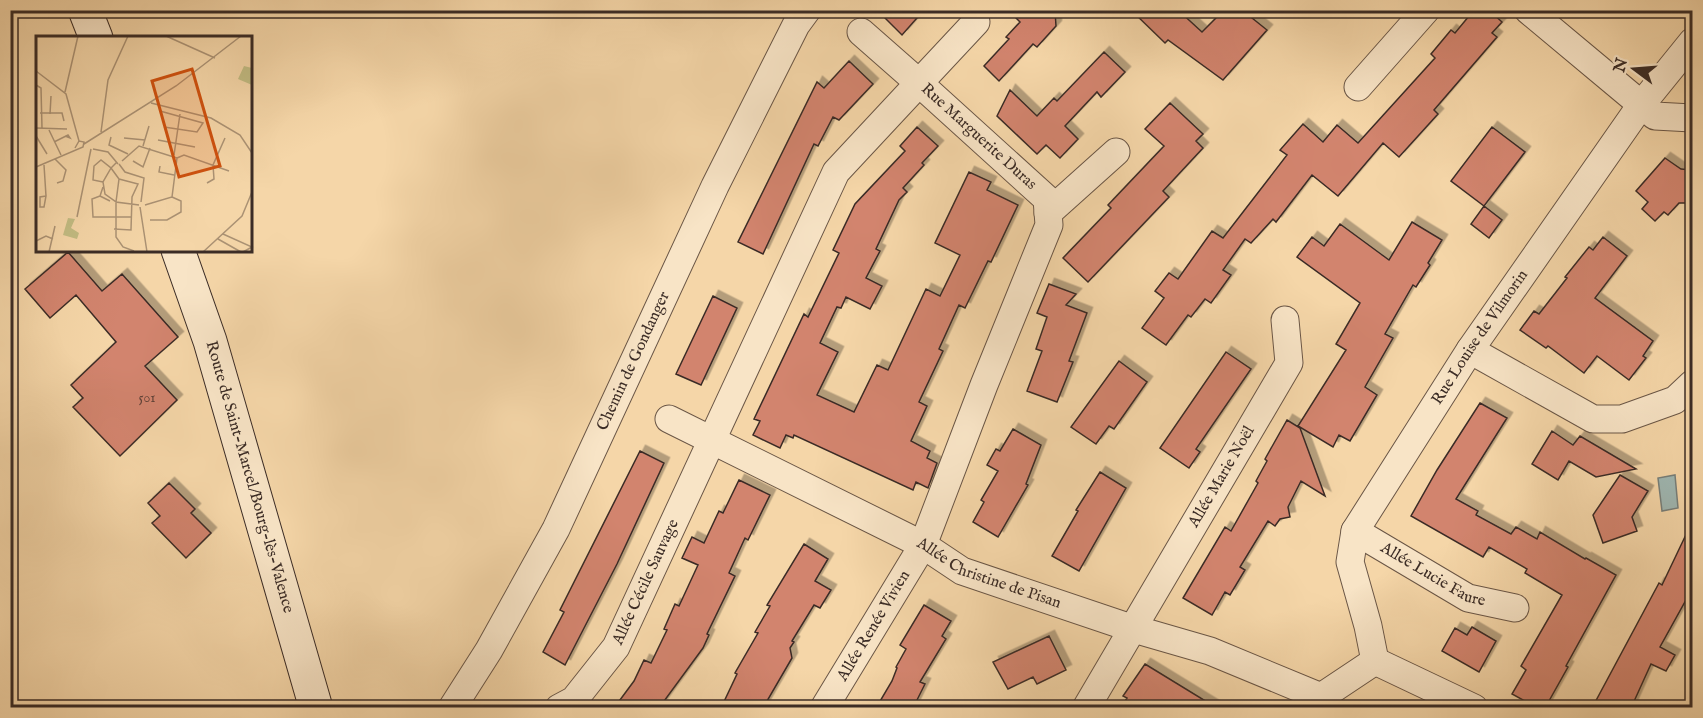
<svg xmlns="http://www.w3.org/2000/svg" width="1703" height="718" viewBox="0 0 1703 718" font-family="'IM FELL English',serif">
  <defs>
    <filter id="shadow"><feDropShadow dx="5.5" dy="-5.5" stdDeviation="0" flood-color="#0004"/></filter>
  </defs>
  <rect width="100%" height="100%" fill="#f5d6a8"/>
  <filter id="stains"><feTurbulence type="fractalNoise" baseFrequency=".00333" numOctaves="4"/><feColorMatrix values="0 0 0 0 .2 0 0 0 0 .09 0 0 0 0 .02 0 0 0 .5 -.17"/></filter>
  <radialGradient id="worn" r=".72"><stop offset=".6" stop-color="#630" stop-opacity="0"/><stop offset="1" stop-color="#630" stop-opacity=".3"/></radialGradient>
  <path fill="#9fb7b2" stroke="#777f7a" stroke-width="1.5" d="M1675,475L1678,508L1662,511L1658,478Z"/>
  <path fill="#d2846e" stroke="#3b2c26" stroke-width="1.5" filter="url(#shadow)" d="M877,10H924L902,35Z
    M1008,10H1055L1056,26L1037,47L1033,44L999,81L984,66L1009,39L1006,37L1020,22Z
    M1131,10H1178L1202,32L1224,10H1242L1267,30L1223,80L1168,40L1165,43Z
    M1474,10H1489L1502,22L1492,33L1497,37L1434,110L1438,114L1399,157L1383,143L1338,196L1312,175L1276,222L1273,219L1251,243L1245,239L1223,270L1231,275L1211,303L1205,299L1191,317L1188,315L1166,345L1142,328L1164,298L1155,291L1169,273L1178,279L1212,231L1223,238L1287,155L1280,150L1303,124L1323,142L1337,125L1358,143L1435,58L1431,54L1451,30L1455,33Z
    M1104,52L1125,72L1101,97L1097,92L1065,126L1078,139L1060,158L1046,145L1037,154L997,116L1010,90L1037,116L1054,98L1057,101Z
    M849,61L873,84L839,120L833,117L818,146L814,144L763,254L738,242L817,82L824,88Z
    M1170,103L1203,134L1196,141L1203,148L1163,191L1169,197L1088,282L1063,258L1111,208L1108,205L1164,146L1145,129Z
    M917,127L938,146L922,163L924,165L903,188L907,192L899,200L876,249L880,251L866,278L882,286L870,309L846,297L841,308L837,307L820,343L838,352L817,395L854,412L877,365L888,370L926,289L940,296L960,255L935,243L969,172L991,182L987,190L1018,205L991,262L988,261L965,308L959,305L939,349L943,351L919,402L927,406L911,441L930,451L927,458L937,463L928,488L916,482L913,490L794,435L793,438L786,435L780,448L753,435L760,421L754,419L804,314L808,317L839,253L833,250L855,204L905,151L900,146Z
    M1492,127L1525,152L1484,206L1451,181Z
    M1665,158L1681,169L1692,170V203H1679L1668,215L1664,212L1655,221L1642,209L1648,202L1636,191Z
    M1484,206L1502,220L1489,238L1471,224Z
    M1412,222L1442,240L1428,263L1430,265L1416,287L1413,285L1385,334L1393,338L1365,387L1377,395L1350,441L1339,435L1333,447L1298,426L1346,350L1336,344L1360,303L1297,257L1312,237L1324,246L1340,224L1389,260Z
    M1603,237L1627,256L1595,298L1653,341L1643,356L1646,358L1629,380L1597,356L1584,373L1548,346L1546,348L1520,330L1534,311L1539,314L1567,278L1565,277L1589,247L1593,250Z
    M68,252L102,291L122,274L178,337L145,366L177,400L120,456L73,407L83,398L71,385L116,342L76,295L50,318L25,289Z
    M1049,284L1076,294L1066,305L1087,313L1069,361L1073,362L1057,402L1027,391L1042,351L1036,349L1047,317L1037,313Z
    M713,296L737,308L701,385L676,374Z
    M1226,352L1251,369L1196,449L1200,452L1189,468L1160,448Z
    M1119,361L1147,382L1114,429L1109,426L1096,444L1071,427Z
    M1480,403L1507,418L1456,499L1478,511L1476,515L1511,534L1516,527L1537,539L1540,532L1585,559L1586,558L1616,575L1566,666L1568,667L1545,708H1538L1512,694L1526,670L1521,666L1562,595L1525,573L1527,569L1489,547L1483,557L1411,516L1437,470Z
    M1287,420L1300,428L1325,496L1301,481L1288,507L1290,517L1280,519L1275,526L1268,521L1240,567L1245,570L1230,595L1225,592L1212,615L1183,598L1225,527L1231,531L1258,483L1256,481L1267,461L1265,459Z
    M1013,429L1041,445L1026,484L1028,485L998,537L973,522L984,502L981,500L998,471L987,465L996,449L1000,451Z
    M1552,431L1573,445L1580,436L1636,469L1596,477L1569,461L1558,480L1532,464Z
    M640,451L664,463L617,564L565,665L543,652L564,612L560,610Z
    M1100,472L1126,488L1079,571L1052,556L1078,511L1076,510Z
    M1620,475L1648,491L1632,517L1637,531L1603,543L1593,515Z
    M739,480L770,495L748,540L745,538L729,573L735,576L707,634L709,635L703,648L659,708H614L634,681L644,660L651,663L667,630L664,629L675,604L679,606L698,565L682,558L692,537L704,543L719,511L723,513Z
    M169,483L195,509L191,513L211,533L186,558L152,523L160,516L148,503Z
    M1692,522V589L1660,647L1675,655L1666,671L1651,664L1631,708H1592L1659,583L1662,585Z
    M804,544L828,559L815,581L831,590L820,608L814,605L792,641L794,642L790,648L792,658L763,708H721L737,674L735,673L758,633L755,632L770,606L767,605Z
    M924,605L951,621L942,636L946,639L920,682L925,684L913,708H876L892,681L897,668L896,667L906,649L900,645Z
    M1472,627L1496,641L1479,672L1442,651L1455,628L1467,635Z
    M1049,636L1066,670L1037,684L1033,677L1008,689L993,662Z
    M1145,664L1217,708H1121L1127,698L1123,696Z"/>
  <g fill="none" stroke-linecap="round" stroke-linejoin="round">
    <g stroke="#6a5646" stroke-width="29">
      <g id="minor">
        <path d="M1528,10L1655,116L1692,118"/>
        <path d="M861,32L919,83L976,22"/>
        <path d="M1358,87L1426,10"/>
        <path d="M1048,213L1116,152"/>
        <path d="M1470,350L1593,419H1622L1675,400L1692,384"/>
        <path id="s1" d="M669,419L923,545L962,571L1134,629L1210,651L1321,697"/>
        <path id="s2" d="M1355,531L1468,598L1515,608"/>
        <path id="s3" d="M1375,661L1368,626L1350,562L1355,531L1470,350L1641,105L1692,42"/>
        <path d="M1375,661L1474,708"/>
        <path id="s4" d="M452,708L489,650L556,529L715,186L796,25L807,10"/>
        <path id="s5" d="M559,708L574,700L616,647L836,172L919,83L1047,199L1049,225L984,385L923,545L824,708"/>
        <path id="s6" d="M1086,708L1289,363L1285,320"/>
        <path d="M1314,708L1321,697L1375,661"/>
      </g>
    </g>
    <g stroke="#3b2c26" stroke-width="35">
      <g id="secondary">
        <path d="M85,10L96,38"/>
        <path id="s7" d="M178,250L210,341L316,708"/>
      </g>
    </g>
    <use href="#minor" stroke="#f8e4c6" stroke-width="27"/>
    <use href="#secondary" stroke="#f8e4c6" stroke-width="33"/>
  </g>
  <g text-anchor="middle" dominant-baseline="central" stroke-width="5" stroke-linejoin="round" paint-order="stroke">
    <g font-size="14" fill="#614238">
      <text x="147" y="398">501</text>
    </g>
    <g font-size="16" fill="#3b2c26" stroke="#f8e4c6">
      <text stroke="none"><textPath href="#s5" startOffset="810">Rue Marguerite Duras</textPath></text>
      <text stroke="none"><textPath href="#s3" startOffset="364">Rue Louise de Vilmorin</textPath></text>
      <text stroke="none"><textPath href="#s4" startOffset="392">Chemin de Gondanger</textPath></text>
      <text stroke="none"><textPath href="#s6" startOffset="268">Allée Marie Noël</textPath></text>
      <text stroke="none"><textPath href="#s7" startOffset="238">Route de Saint-Marcel/Bourg-lès-Valence</textPath></text>
      <text stroke="none"><textPath href="#s1" startOffset="356">Allée Christine de Pisan</textPath></text>
      <text stroke="none"><textPath href="#s2" startOffset="90">Allée Lucie Faure</textPath></text>
      <text stroke="none"><textPath href="#s5" startOffset="156">Allée Cécile Sauvage</textPath></text>
      <text transform="translate(874 626) rotate(-59)">Allée Renée Vivien</text>
    </g>
  </g>
  <g transform="translate(36 36)">
    <rect width="216" height="216" fill="#f5d6a8"/>
    <path d="M208,30L216,32V49L202,43ZM32,182L39,183L35,192L43,197L41,203L27,199Z" fill="#c2bc83"/>
    <path fill="none" stroke="#ab9274" stroke-width="1.5" d="M130,0L179,22M0,35L30,58L43,105M0,49L5,52L6,92M29,56L42,0M115,67L175,82L204,99L216,117M124,75L167,87L161,96L128,91M4,77H26L28,85M14,78L15,60M0,92L31,93M13,94L25,119M65,96L72,44L92,0M0,100L11,118M75,101L73,109L92,118M88,102L109,104M122,104L159,111M18,106L32,99L34,102L29,100M48,108L140,50L205,0M107,110L113,90M57,113L72,116L82,128M138,119L144,78M141,122L148,119L193,135M19,123L30,134L27,145L21,147M86,125L103,110L141,122M97,125L107,131L114,112M81,126L75,132L83,143L80,166L103,169M83,128L89,136L108,142L105,166M8,129L10,160L8,171H4V161L10,160M124,130L123,136L138,139M0,131L47,111L48,106L43,105L39,112M67,146L57,144L58,130L65,124L75,132L67,146L69,158L80,166V201L87,211L98,215M171,147L178,143L177,129L189,102M67,151L64,160L74,165M64,160L56,163L57,181H96M109,169L136,161L141,122M104,171L111,216M41,181L55,113M114,184H131L145,176V165L136,161M78,193L95,194L96,161L102,148L83,143M187,198L216,211L207,216M182,203L205,216M0,205L10,200L17,203M13,216L19,190M167,216L206,180L216,156"/>
    <path fill="#ce5210" fill-opacity="0.15" stroke="#ce5210" stroke-width="3" d="M156,33L184,130L143,141L116,45Z"/>
    <rect width="216" height="216" fill="none" stroke="#3b2c26" stroke-width="3"/>
  </g>
  <rect width="1703" height="718" fill="none" stroke="#f5d6a8" stroke-width="36"/>
  <rect x="12" y="12" width="1679" height="694" fill="none" stroke="#3b2c26" stroke-width="3"/>
  <rect x="18" y="18" width="1667" height="682" fill="none" stroke="#3b2c26" stroke-width="1.5"/>
  <g transform="translate(1634 69) rotate(286)" stroke="#f8e4c6" stroke-width="4.5" paint-order="stroke">
  <path d="M0-4.5L10 22L0 15L-10 22Z" fill="#3b2c26"/>
  <text y="-9" font-size="16" font-weight="bold" text-anchor="middle" fill="#3b2c26">N</text>
  </g>
  <rect width="100%" height="100%" filter="url(#stains)"/>
  <rect width="100%" height="100%" fill="url(#worn)"/>
</svg>
